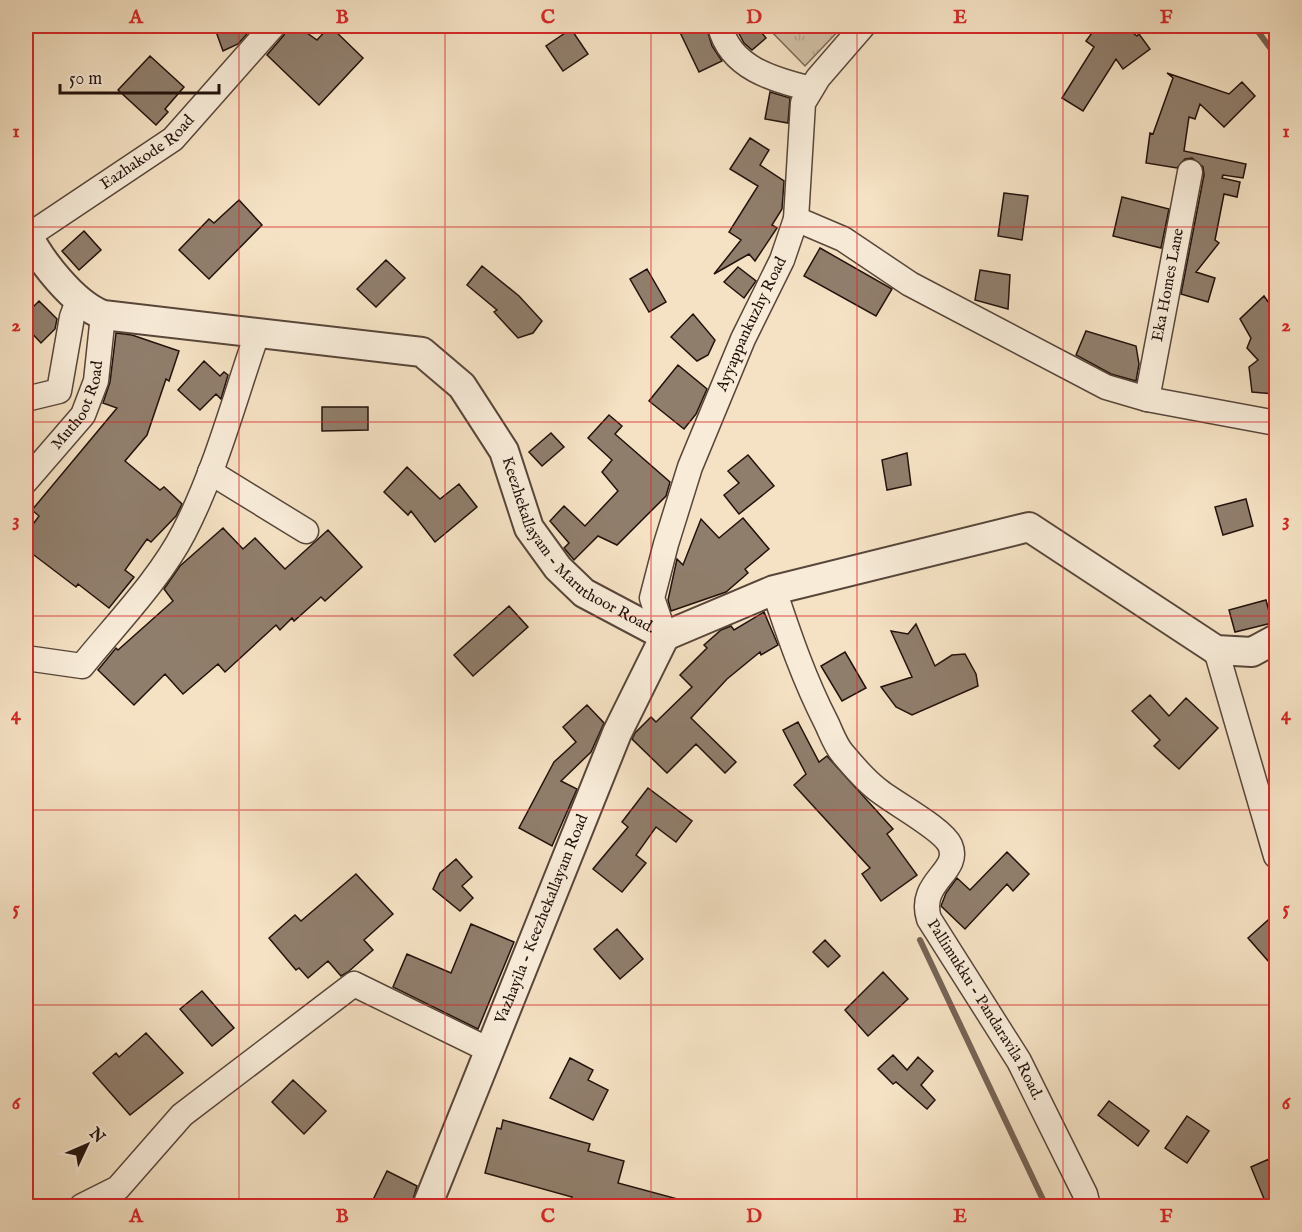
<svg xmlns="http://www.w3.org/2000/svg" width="1302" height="1232" viewBox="0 0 1302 1232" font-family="'IM FELL English',serif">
  <defs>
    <pattern id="grass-tufts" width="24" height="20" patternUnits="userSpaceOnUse" patternTransform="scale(1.5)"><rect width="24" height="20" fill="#d1bfa5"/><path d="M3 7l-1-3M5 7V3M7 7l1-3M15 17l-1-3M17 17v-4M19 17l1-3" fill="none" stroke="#b3a38d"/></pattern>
  </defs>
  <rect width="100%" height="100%" fill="#f5e2c4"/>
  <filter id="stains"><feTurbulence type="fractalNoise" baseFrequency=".00333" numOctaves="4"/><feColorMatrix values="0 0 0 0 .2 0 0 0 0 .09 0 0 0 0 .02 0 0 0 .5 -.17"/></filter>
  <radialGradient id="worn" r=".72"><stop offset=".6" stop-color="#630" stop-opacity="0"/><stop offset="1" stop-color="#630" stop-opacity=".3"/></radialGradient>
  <path fill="url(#grass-tufts)" stroke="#7a6858" stroke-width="1.5" d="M766,26H843L805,66Z"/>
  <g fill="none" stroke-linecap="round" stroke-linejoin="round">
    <path stroke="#766455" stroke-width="6" d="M1254,26L1276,56
      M920,940L1046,1206"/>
  </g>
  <path fill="#907e6c" stroke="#23120c" stroke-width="1.5" d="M214,26H254L238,44L223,51Z
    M287,26H297L317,40L330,26L363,58L319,105L267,55L284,35Z
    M677,26H706L712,46L722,61L699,72Z
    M735,26H756L766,38L752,50L744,43Z
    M1097,26H1123L1137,36L1139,34L1150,49L1123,69L1116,59L1083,111L1062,98L1094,47L1086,41Z
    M571,29L588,54L563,71L546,46Z
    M150,56L184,87L165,109L168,112L156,125L118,90Z
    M1167,73L1229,94L1242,82L1255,96L1224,127L1200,104L1195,119L1189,117L1184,151L1246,164L1243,178L1223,175L1222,178L1240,182L1237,197L1224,194L1215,240L1219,243L1196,272L1215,278L1208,302L1181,294L1204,175L1203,167L1192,158L1185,159L1177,168L1146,163L1150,133L1153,134L1173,78Z
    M770,92L790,98L788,123L765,119Z
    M750,138L769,150L760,165L784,181L782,209L772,225L777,228L755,261L749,254L714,274L741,240L729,232L758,186L730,169Z
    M1004,193L1028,196L1022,240L998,236Z
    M1122,197L1169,209L1161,248L1113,236Z
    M239,200L262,225L209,279L179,250L209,219L214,223Z
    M84,231L101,250L79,270L62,251Z
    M820,248L892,289L876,316L804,276Z
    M386,260L405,278L376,307L357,289Z
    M482,266L519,296L542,321L533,333L518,338L494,312L497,310L467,285Z
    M738,267L756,281L744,298L724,282Z
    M647,269L666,302L649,312L630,279Z
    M980,270L1010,275L1008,309L975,300Z
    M1264,296L1276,313V394L1252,392L1249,367L1258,360L1247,348L1251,338L1240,319Z
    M39,301L57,319L55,329L41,343L26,327V314Z
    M693,314L715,340L708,355L697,361L671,337Z
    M1086,331L1136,346L1139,364L1136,381L1111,374L1076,355Z
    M116,333L132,335L179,351L169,381L166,379L147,435L125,461L160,490L164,487L182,504L176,516L151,542L147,539L125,570L134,577L109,608L78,584L76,587L26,549V534L39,516L32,510L117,408L103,403L110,382Z
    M204,361L220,376L224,372L228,375L221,399L216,394L200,410L178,390Z
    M678,365L707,389L696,414L684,429L649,401Z
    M322,407H368V430L322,431Z
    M609,415L622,426L615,434L670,482L666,496L617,545L598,536L574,560L564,548L569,543L550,521L564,506L585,526L618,491L602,472L612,460L588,438Z
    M551,433L564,447L542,466L529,452Z
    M907,453L911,485L887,490L882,460Z
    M748,455L774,486L739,514L724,495L739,483L728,471Z
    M407,467L440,499L459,484L477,507L435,542L411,511L408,515L384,492Z
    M1246,499L1253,526L1223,535L1215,507Z
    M743,518L769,549L745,569L748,573L726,592L671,611L668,600L677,559L683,565L701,519L719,538Z
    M223,528L243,549L255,538L285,569L328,530L362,567L325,601L321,597L294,621L292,618L280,630L276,625L225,672L218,664L183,694L165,674L134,705L98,670L116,648L118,650L173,601L164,589L180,566Z
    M1266,600L1272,623L1235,632L1229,610Z
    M509,606L528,627L473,676L454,655Z
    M764,612L778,645L761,655L760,652L727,679L691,718L736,762L725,773L696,744L667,773L632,739L635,733L651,717L656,722L692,687L680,675L707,648L704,645L721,630L731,626L734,630Z
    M916,624L935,666L952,655L965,654L976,674L978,686L912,715L896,707L881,687L912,677L891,631L908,634Z
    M845,652L866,688L842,701L821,666Z
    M1150,695L1169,716L1186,698L1218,728L1179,769L1154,746L1160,740L1132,711Z
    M587,705L604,723L591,752L561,781L577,789L552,846L519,828L554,762L576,742L563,727Z
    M798,722L819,762L827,756L893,829L887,834L917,875L881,901L862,874L870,868L794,785L806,774L783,730Z
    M648,788L692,821L676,842L656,827L636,855L646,863L622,892L593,869L628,827L622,822Z
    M1007,852L1029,874L1013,891L1007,884L965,929L941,906L946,893L957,878L970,890Z
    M456,859L472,877L462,886L473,898L460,911L433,889L440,873Z
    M356,874L393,914L364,940L373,950L348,972L341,976L328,961L308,978L299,968L296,970L269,938L295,915L301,921Z
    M1276,913V970L1248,938Z
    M471,924L514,942L478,1029L393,987L407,954L451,973Z
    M617,929L643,959L620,979L594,949Z
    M825,940L840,956L828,967L813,952Z
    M883,972L908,999L868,1036L845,1010Z
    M202,991L234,1028L212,1046L180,1009Z
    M146,1033L183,1073L130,1115L93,1073L116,1053L119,1057Z
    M893,1055L907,1070L918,1057L933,1071L921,1085L935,1100L927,1109L896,1082L893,1084L878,1069Z
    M570,1058L593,1070L588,1080L608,1090L593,1120L550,1098Z
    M293,1080L326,1111L304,1134L272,1102Z
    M1109,1101L1149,1131L1138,1146L1098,1115Z
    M1187,1116L1209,1131L1187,1163L1165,1148Z
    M503,1120L590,1144L588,1151L624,1161L618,1183L685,1201L684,1206H569L572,1197L485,1173L497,1128L501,1129Z
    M1269,1159L1276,1177V1206H1267L1251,1167Z
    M387,1171L417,1186L411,1206H370Z"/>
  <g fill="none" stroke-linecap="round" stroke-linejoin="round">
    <g stroke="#58463a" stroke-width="27">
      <g id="minor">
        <path d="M720,26C730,68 774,80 811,89"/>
        <path d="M796,219L843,239L910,284L1106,387L1147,399L1276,423"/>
        <path id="s1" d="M28,236L173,139L273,26"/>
        <path d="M26,399L59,391L72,317L78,301"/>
        <path id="s2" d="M1147,399L1190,172"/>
        <path d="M210,472L306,531"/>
        <path id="s3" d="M26,481L83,415L96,381L103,315"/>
        <path id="s4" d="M774,590C789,635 804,679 826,722C831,732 835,745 843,754C853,766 865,780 878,790C894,803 943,829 950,845C962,872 917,881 929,919L1019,1061L1085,1194L1088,1206"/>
        <path id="s5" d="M665,636L652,598L666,544L690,467L743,339L782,260L796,219L803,103L818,78L863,26"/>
        <path d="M1216,650L1276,856"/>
        <path d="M26,658L82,666C115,625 160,579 184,532C216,470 234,400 257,334"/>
        <path d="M82,1206L118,1188L182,1115L354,984L491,1051"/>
      </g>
    </g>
    <g stroke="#58463a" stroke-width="32">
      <g id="tertiary">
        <path id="s6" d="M26,231C39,260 74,304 103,315L422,352L462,386L504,451L529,528L558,568L584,593L665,636"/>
        <path d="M665,636L774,590L1029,527L1216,650L1252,652L1276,639"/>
        <path id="s7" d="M427,1206L617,733L665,636"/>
      </g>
    </g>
    <use href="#minor" stroke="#f8ecd9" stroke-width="24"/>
    <use href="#tertiary" stroke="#f8ecd9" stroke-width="28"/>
  </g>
  <path fill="none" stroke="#d62828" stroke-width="1.5" stroke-opacity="0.55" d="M239,26V1206M445,26V1206M651,26V1206M857,26V1206M1063,26V1206M26,227H1276M26,422H1276M26,616H1276M26,810H1276M26,1005H1276"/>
  <g text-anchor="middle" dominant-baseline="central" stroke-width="4.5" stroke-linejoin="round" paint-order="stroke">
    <g font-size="16" fill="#23120c" stroke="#f8ecd9">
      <text stroke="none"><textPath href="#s1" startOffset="146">Eazhakode Road</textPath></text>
      <text stroke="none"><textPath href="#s2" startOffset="116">Eka Homes Lane</textPath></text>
      <text stroke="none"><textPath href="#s5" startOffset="332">Ayyappankuzhy Road</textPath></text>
      <text stroke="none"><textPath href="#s3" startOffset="94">Muthoot Road</textPath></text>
      <text stroke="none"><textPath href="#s6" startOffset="693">Keezhekallayam - Maruthoor Road.</textPath></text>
      <text stroke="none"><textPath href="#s7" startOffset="309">Vazhayila - Keezhekallayam Road</textPath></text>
      <text stroke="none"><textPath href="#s4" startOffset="508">Pallimukku - Pandaravila Road.</textPath></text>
    </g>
  </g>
  <rect width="1302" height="1232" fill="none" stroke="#f5e2c4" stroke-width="66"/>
  <g transform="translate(87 1145) rotate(46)" stroke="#f8ecd9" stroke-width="4.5" paint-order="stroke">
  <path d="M0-4.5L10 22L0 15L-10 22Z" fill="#23120c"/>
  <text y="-9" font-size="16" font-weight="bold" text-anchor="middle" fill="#23120c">N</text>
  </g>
  <path d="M60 84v9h159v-9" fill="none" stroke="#23120c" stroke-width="3"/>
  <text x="69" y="84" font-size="18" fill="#23120c" stroke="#f8ecd9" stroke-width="4.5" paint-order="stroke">50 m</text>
  <rect x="33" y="33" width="1236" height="1166" fill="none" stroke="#d62828" stroke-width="2"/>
  <g font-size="20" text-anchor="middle" font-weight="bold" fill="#d62828">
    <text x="136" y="23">A</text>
    <text x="342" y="23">B</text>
    <text x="548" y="23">C</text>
    <text x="754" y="23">D</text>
    <text x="960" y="23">E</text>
    <text x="1166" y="23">F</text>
    <text x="16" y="137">1</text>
    <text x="1286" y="137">1</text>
    <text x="16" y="331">2</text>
    <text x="1286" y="331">2</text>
    <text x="16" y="526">3</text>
    <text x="1286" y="526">3</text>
    <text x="16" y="720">4</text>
    <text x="1286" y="720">4</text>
    <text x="16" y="914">5</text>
    <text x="1286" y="914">5</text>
    <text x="16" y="1109">6</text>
    <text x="1286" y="1109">6</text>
    <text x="136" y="1222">A</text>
    <text x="342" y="1222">B</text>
    <text x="548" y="1222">C</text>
    <text x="754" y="1222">D</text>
    <text x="960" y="1222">E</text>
    <text x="1166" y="1222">F</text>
  </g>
  <rect width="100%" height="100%" filter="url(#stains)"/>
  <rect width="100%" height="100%" fill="url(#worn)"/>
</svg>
